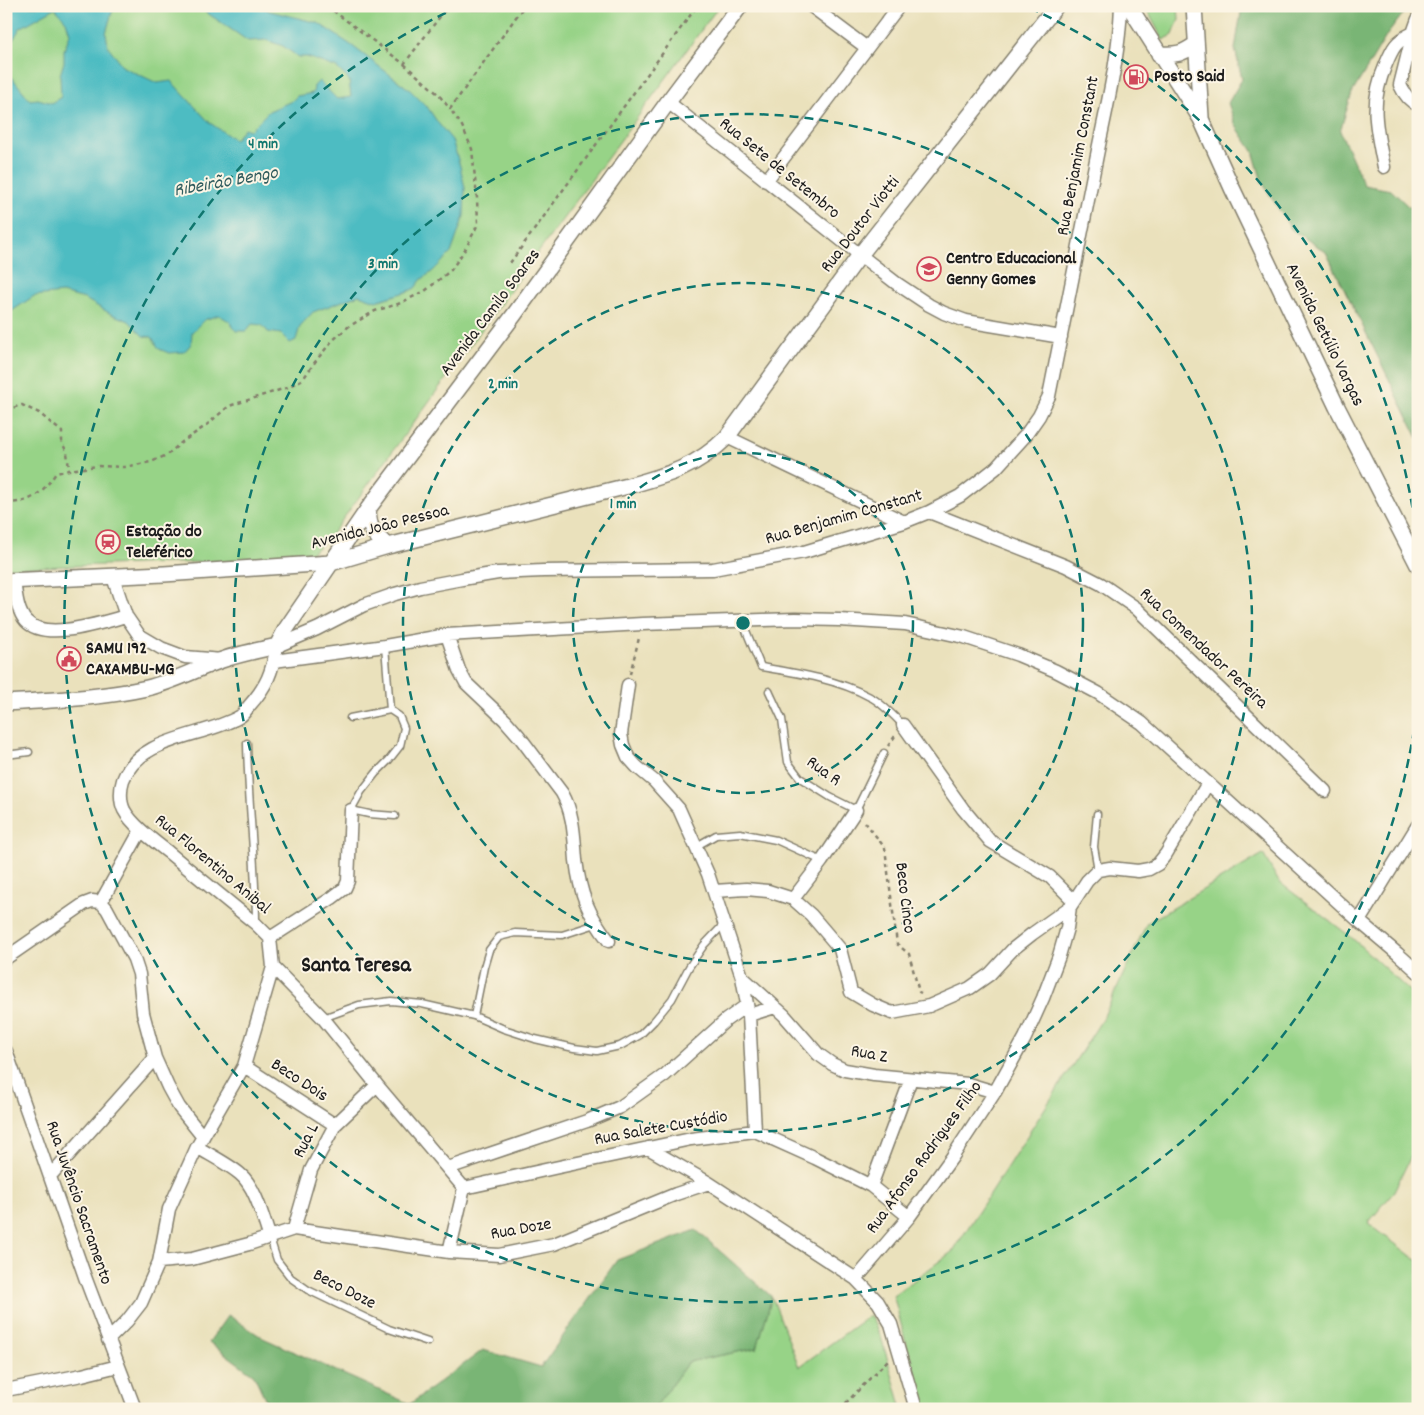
<svg xmlns="http://www.w3.org/2000/svg" width="1424" height="1415" viewBox="0 0 1424 1415" font-family="Dekko,sans-serif">
  <rect width="100%" height="100%" fill="#fcf5e5"/>
  <filter id="ink" filterUnits="userSpaceOnUse"><feTurbulence type="fractalNoise" baseFrequency=".02" numOctaves="2"/><feDisplacementMap in="SourceGraphic" scale="10" xChannelSelector="R" yChannelSelector="G"/><feConvolveMatrix kernelMatrix="1 2 1 2 8 2 1 2 1" color-interpolation-filters="sRGB"/></filter>
  <filter id="wash" filterUnits="userSpaceOnUse"><feTurbulence type="fractalNoise" baseFrequency=".0096" numOctaves="4" result="noise"/><feDisplacementMap in="SourceGraphic" scale="20" xChannelSelector="R" yChannelSelector="G"/><feGaussianBlur stdDeviation="1.12" result="paint"/><feColorMatrix in="noise" values="0 0 0 0 0 0 0 0 0 0 0 0 0 0 0 0 0 1.4 0 .05"/><feComposite in="paint" operator="in"/></filter>
  <g filter="url(#wash)">
    <rect width="100%" height="100%" fill="#eae1bc"/>
    <path fill="#97d387" stroke="#5a7852" d="M6,6H719L329,538L304,559L6,568Z
      M1145,6H1178L1179,19L1173,35L1163,40Z
      M1263,854L1279,882L1351,937L1418,999V1142L1393,1193L1368,1223L1415,1259L1418,1260V1376L1414,1379L1418,1385V1409H923L896,1305L893,1296L953,1251L1103,1018L1147,923Z
      M772,1297L799,1367L870,1315L881,1337L902,1409H654L688,1362L757,1348Z"/>
    <path fill="#79b574" stroke="#4a6848" d="M1242,6H1409L1387,35L1352,93L1340,131L1364,185L1391,190L1409,207L1418,205V438L1326,252L1291,229L1262,182L1253,151L1236,126L1228,103L1242,79L1235,49Z
      M696,1230L772,1297L757,1348L688,1362L654,1409H270L254,1375L209,1342L228,1315L263,1338L410,1404L483,1350L541,1367L617,1260Z"/>
    <path fill="#4dbcc2" stroke="#346c6f" d="M6,6H120L112,12L106,33L108,46L123,67L157,83L171,81L210,123L235,140L244,128L250,130L269,111L292,101L297,96L313,93L314,86L319,81L337,99L351,97L349,80L337,68L307,57H298L283,46L266,40L248,41L197,6H261L270,11L318,23L351,45L410,90L428,108L438,123L452,140L460,166L465,188L464,216L451,253L433,271L422,279L415,288L409,291L376,301L359,295L313,312L300,326L296,340L290,343L281,334L268,332L262,325L252,324L246,331H236L229,321L219,315L204,320L192,332L191,344L184,352L169,353L159,349L152,337L143,336L129,321L111,314L85,299L62,293L34,296L6,315V70L30,100L38,99L52,103L61,97L60,75L64,62V50L70,34L66,21L55,8L20,28L11,43L6,48Z"/>
  </g>
  <g filter="url(#ink)">
    <g fill="none" stroke-linecap="round" stroke-linejoin="round">
      <g stroke="#837e6c" stroke-width="9">
        <path id="service" d="M742,621L761,667C797,673 837,679 870,697C881,702 894,716 903,725
          M385,646L390,710L399,716L404,728L400,746L389,760L376,773L361,792L351,810L369,814L395,816
          M769,691L782,719L788,762L800,778L830,797L856,810L884,753
          M350,718L390,710
          M247,743C248,803 256,863 256,924
          M6,755L29,752
          M1097,814L1094,847L1098,870
          M695,847L716,835L740,833L776,840L822,861
          M474,1016L484,967L489,950L499,937L515,933L562,935L596,924
          M323,1018L359,1005L391,1001L422,1004L474,1016L504,1029L535,1039L574,1048L597,1051L620,1046L640,1035L654,1021L672,999L689,967L704,945L724,924
          M270,1238L277,1260L291,1278L308,1290L389,1329L428,1342"/>
      </g>
      <g stroke="#837e6c" stroke-width="15">
        <path id="minor" d="M811,6L867,48
          M1418,19L1413,33L1400,85C1404,94 1409,101 1418,105
          M668,102L860,255L896,283L929,305L944,313L966,321L1061,337
          M1384,167C1376,127 1369,103 1386,64C1393,47 1396,41 1413,33
          M766,181L899,6
          M727,437L904,522
          M929,512L1066,566L1101,584L1136,608L1325,791
          M113,577L126,616L139,635L161,648L185,657L222,660
          M14,581C16,594 17,611 26,621C45,642 103,622 126,616
          M447,635L459,670L466,683L505,720L519,736L562,793C574,814 574,837 576,860C580,894 588,914 609,941
          M274,661L385,646L447,635L642,624L795,619L839,620L905,624L964,637L1018,655L1056,671L1098,693L1142,723L1359,921L1398,954L1418,972
          M628,685L621,734L623,745L628,757L637,767L654,781L679,809L708,874L742,977L749,1015L755,1131
          M903,725L963,809L990,841L1050,877L1074,901
          M714,891L746,889L768,891L793,899L811,915L840,949L851,992L873,1005L892,1013L929,1006L970,988L990,974L1013,949L1032,934L1070,907
          M793,899L822,861L856,810
          M101,902L107,909L134,959L139,974L143,1013L155,1058L168,1087L179,1107L203,1137
          M1359,921L1418,825
          M270,938L332,898L345,888L348,881L351,810
          M6,958L84,904L92,901L101,902L141,830
          M742,977L784,1015L818,1054L832,1064L845,1070L874,1075L968,1084L995,1092
          M749,1015L775,1007
          M6,1051L85,1277L135,1409
          M244,1066L335,1125
          M197,1147C210,1155 228,1164 240,1174C256,1187 263,1219 270,1238
          M648,1148L709,1183
          M448,1168L587,1121L620,1107L665,1075L726,1020L747,1005
          M50,1176L155,1058
          M871,1186L911,1079
          M464,1188L377,1085L323,1018L273,967L270,938L256,924C226,900 197,876 168,852C154,841 132,825 124,810C120,802 120,789 123,780C140,736 202,738 239,717C243,715 246,710 249,706C267,686 272,672 277,646L317,629L364,605L395,594L420,587L462,579L498,573L543,571L713,569L804,552L904,522L929,512L960,496L996,468L1025,436L1039,416L1049,396C1065,318 1080,239 1096,160C1106,109 1119,59 1121,6
          M294,1229L311,1170L335,1125L377,1085
          M449,1252L464,1188L554,1168L691,1139L755,1131L815,1158L871,1186L909,1217
          M159,1262L192,1259L249,1244L294,1229L449,1252L499,1255L554,1244L676,1194L709,1183L856,1279L878,1302L891,1324L916,1409
          M856,1279L909,1217L953,1156L995,1092L1025,1038L1043,998L1059,956L1067,928L1070,907L1087,881L1098,870L1110,868L1138,871L1149,869L1158,864L1166,854L1208,783
          M108,1340L127,1321L141,1303L159,1262L169,1209L197,1147L244,1066L273,967
          M6,1390L82,1375L118,1366"/>
      </g>
      <g stroke="#837e6c" stroke-width="18">
        <path id="tertiary" d="M1129,6L1201,119L1232,188L1337,407L1418,565
          M1194,6L1201,117
          M1159,54C1177,55 1182,54 1196,44
          M368,509C369,528 372,534 388,546
          M6,581L164,574L331,563L388,546L628,486C668,475 697,467 727,437L860,255L1056,6
          M6,703C53,700 101,698 147,688C173,682 196,669 222,660C239,654 259,650 277,646L286,629L368,509L514,315L668,102L740,6"/>
      </g>
      <path stroke="#837e6c" stroke-width="2.5" stroke-dasharray="4 4" stroke-linecap="butt" d="M327,6L404,64L448,6
        M404,64L438,94L450,109L524,6
        M510,263L697,6
        M6,410L22,405L39,413L62,432V443L67,452L69,469
        M6,502C30,505 43,492 56,473L69,470L98,466L125,467L151,462L167,455L182,442L204,427L229,406L286,388L303,379L315,362L332,341L348,327L375,311L398,304L425,291L451,270L466,248L478,224L477,198L472,149L462,126L450,109
        M630,674L639,638
        M888,746L895,736
        M865,822L885,848L897,944L909,954L919,992L921,993
        M840,1409L889,1359"/>
      <use href="#service" stroke="#fff" stroke-width="6"/>
      <use href="#minor" stroke="#fff" stroke-width="12"/>
      <use href="#tertiary" stroke="#fff" stroke-width="15"/>
    </g>
  </g>
  <g fill="none" stroke="#0f766e" stroke-width="2.5" stroke-dasharray="9 6">
    <circle cx="743" cy="623" r="170"/>
    <circle cx="743" cy="623" r="340"/>
    <circle cx="743" cy="623" r="509"/>
    <path d="M1418 700A679 679 0 1 1 456 8M1030 8A679 679 0 0 1 1418 546"/>
  </g>
  <defs>
    <g id="fuel-ring" transform="scale(1.25)"><circle r="9.5" fill="#fcf5e5" stroke="#d1495b" stroke-width="1.5"/><path d="M-5.5-6h7V0h2V4h1.3V-2.5L3-4.5l.8-.8L6-3V5H2.5V1h-1V6h-7ZM-4.2-4.7v3.2H.2V-4.7Z" fill="#d1495b"/></g>
    <g id="school-ring" transform="scale(1.25)"><circle r="9.5" fill="#fcf5e5" stroke="#d1495b" stroke-width="1.5"/><path d="M0-5L7-2L0 1L-7-2ZM-4 1L0 2.5L4 1V4Q0 6-4 4Z" fill="#d1495b"/></g>
    <g id="station-ring" transform="scale(1.25)"><circle r="9.5" fill="#fcf5e5" stroke="#d1495b" stroke-width="1.5"/><path d="M-3-6H3Q5-6 5-4V2Q5 4 3 4L4.5 6H3L1.5 4h-3L-3 6H-4.5L-3 4Q-5 4-5 2V-4Q-5-6-3-6ZM-3.5-4v3h7v-3ZM-3.5 1v1.5H-2V1ZM2 1v1.5H3.5V1Z" fill="#d1495b"/></g>
    <g id="civic-ring" transform="scale(1.25)"><circle r="9.5" fill="#fcf5e5" stroke="#d1495b" stroke-width="1.5"/><path d="M-.6-6.5H3V-4.5H.6V-3L4-1V1h2V6H-6V1h2V-1L-.6-3ZM-1.2 2.5V6h2.4V2.5Z" fill="#d1495b"/></g>
  </defs>
  <g fill-rule="evenodd">
    <use href="#fuel-ring" x="1136" y="77"/>
    <use href="#school-ring" x="929" y="269"/>
    <use href="#station-ring" x="108" y="542"/>
    <use href="#civic-ring" x="69" y="659"/>
  </g>
  <g text-anchor="middle" dominant-baseline="central" stroke-width="4" stroke-linejoin="round" paint-order="stroke">
    <g font-size="18" font-weight="bold" fill="#1c1c1c" stroke="#fcf5e5" text-anchor="start">
      <text x="1154" y="77">Posto Said</text>
      <text x="946" y="259">Centro Educacional<tspan x="946" dy="21">Genny Gomes</tspan></text>
      <text x="126" y="532">Estação do<tspan x="126" dy="21">Teleférico</tspan></text>
      <text x="86" y="649">SAMU 192<tspan x="86" dy="21">CAXAMBU-MG</tspan></text>
    </g>
    <g font-size="18" fill="#1c1c1c" stroke="#fcf5e5">
      <text transform="translate(1079 156) rotate(-79)">Rua Benjamim Constant</text>
      <text transform="translate(779 169) rotate(39)">Rua Sete de Setembro</text>
      <text transform="translate(861 225) rotate(-52)">Rua Doutor Viotti</text>
      <text transform="translate(491 313) rotate(-53)">Avenida Camilo Soares</text>
      <text transform="translate(1324 335) rotate(64)">Avenida Getúlio Vargas</text>
      <text transform="translate(844 518) rotate(-16)">Rua Benjamim Constant</text>
      <text transform="translate(380 528) rotate(-14)">Avenida João Pessoa</text>
      <text transform="translate(1203 649) rotate(43)">Rua Comendador Pereira</text>
      <text transform="translate(823 772) rotate(36)">Rua R</text>
      <text transform="translate(212 865) rotate(40)">Rua Florentino Anibal</text>
      <text transform="translate(904 898) rotate(83)">Beco Cinco</text>
      <text transform="translate(869 1055) rotate(11)">Rua Z</text>
      <text transform="translate(299 1081) rotate(33)">Beco Dois</text>
      <text transform="translate(661 1129) rotate(-10)">Rua Salete Custódio</text>
      <text transform="translate(307 1141) rotate(-63)">Rua L</text>
      <text transform="translate(925 1158) rotate(-54)">Rua Afonso Rodrigues Filho</text>
      <text transform="translate(78 1203) rotate(71)">Rua Juvêncio Sacramento</text>
      <text transform="translate(521 1230) rotate(-10)">Rua Doze</text>
      <text transform="translate(344 1290) rotate(27)">Beco Doze</text>
    </g>
    <g font-size="19" font-style="italic" fill="#305c5e" stroke="#fcf5e5">
      <text transform="translate(226 183) rotate(-10)">Ribeirão Bengo</text>
    </g>
    <g font-size="22" font-weight="bold" fill="#1c1c1c" stroke="#fcf5e5">
      <text x="356" y="966">Santa Teresa</text>
    </g>
  </g>
  <circle cx="743" cy="623" r="8" fill="#0f766e" stroke="#fcf5e5" stroke-width="2.5"/>
  <g font-size="15" text-anchor="middle" font-weight="bold" fill="#0f766e" stroke="#fcf5e5" stroke-width="4" stroke-linejoin="round" paint-order="stroke">
    <text x="263" y="148">4 min</text>
    <text x="383" y="268">3 min</text>
    <text x="503" y="388">2 min</text>
    <text x="623" y="508">1 min</text>
  </g>
  <rect width="1424" height="1415" fill="none" stroke="#fcf5e5" stroke-width="25"/>
</svg>
